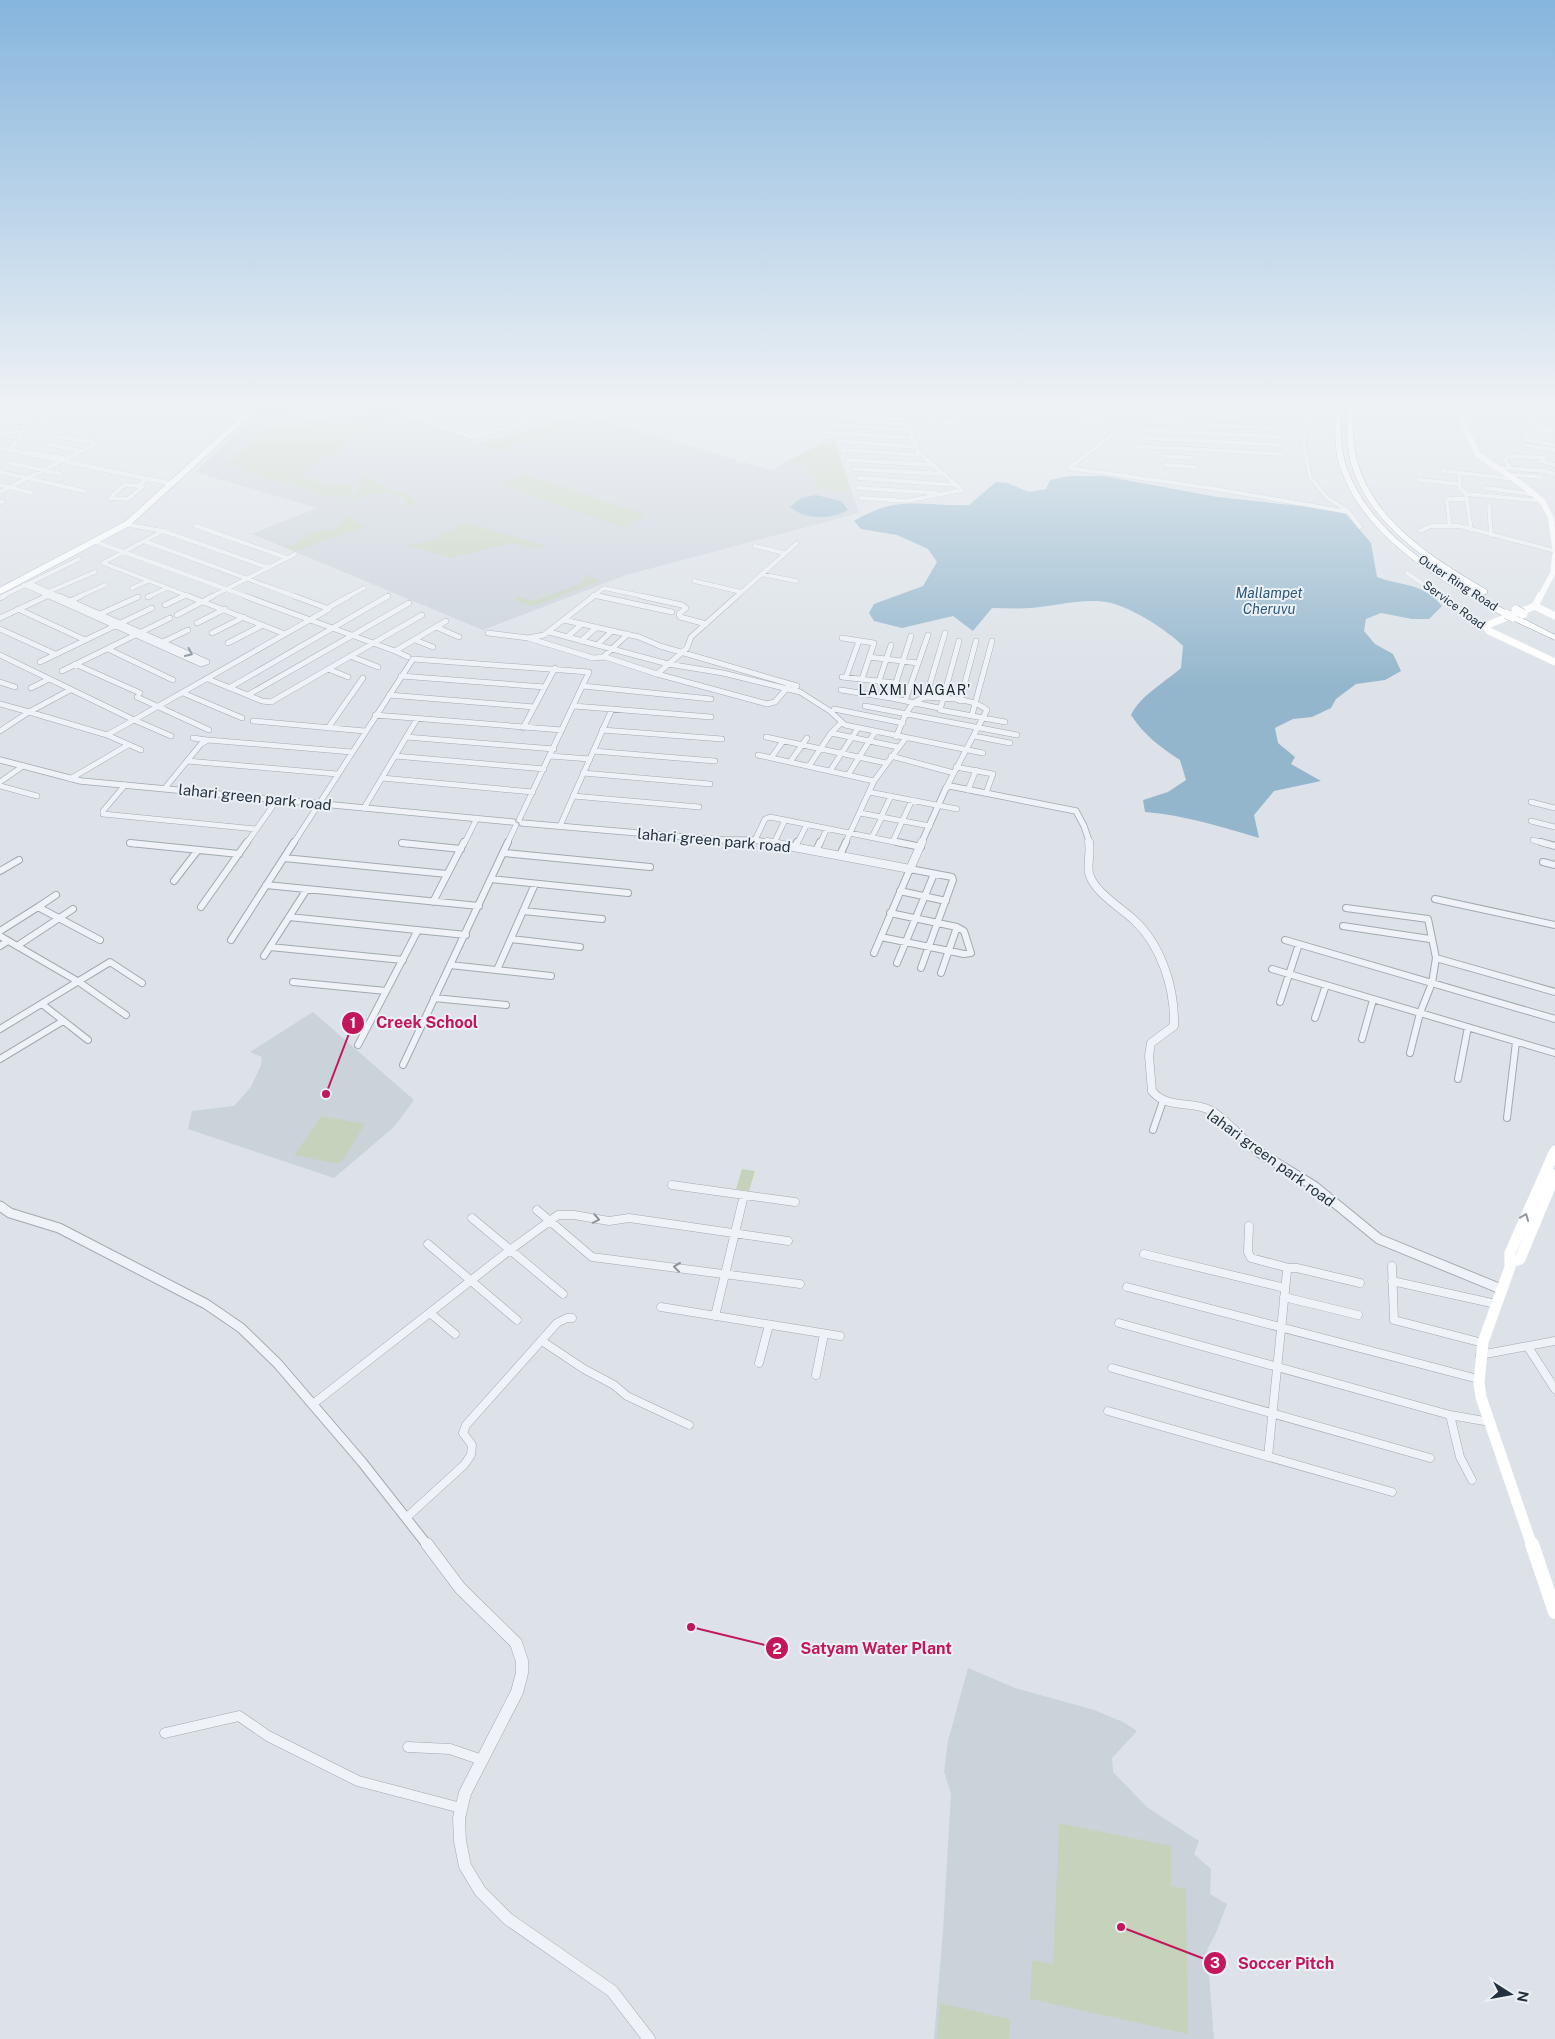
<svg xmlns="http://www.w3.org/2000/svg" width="1555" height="2039" viewBox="0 0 1555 2039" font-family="'Public Sans',sans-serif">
  <rect width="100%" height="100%" fill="#dce2e8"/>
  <path fill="#cad2da" d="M263,409L293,414L307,421L387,410L482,442L585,415L771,470L833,438L859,513L626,575L483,630L252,534L317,508L195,472Z
    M313,1012L414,1100L394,1127L334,1178L188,1129L192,1111L234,1106L251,1087L261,1065L262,1057L250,1052Z
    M968,1668L1015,1688L1094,1710L1123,1722L1137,1731L1112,1758L1113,1772L1148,1808L1199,1841L1194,1854L1211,1869L1210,1894L1227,1904L1216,1933L1207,1950L1214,2039H934L943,1931L951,1794L944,1772L948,1741Z"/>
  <path fill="#c5d3bc" d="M363,420L389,421L373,427L357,428L337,455L324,454L298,478L317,479L316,482L328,483L327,485L355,484L348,496L332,497L251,474L244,469L228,464L269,426H308Z
    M569,420L555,426L553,430L502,451L478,444Z
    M833,438L852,493L813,488L818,479L804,473L810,468L787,461Z
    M363,471C369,478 387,490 397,492C404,494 408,493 414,499V504L406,507V501L404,498C385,491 366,493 350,503L360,487Z
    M522,473L647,515L624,527L499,485Z
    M348,515L364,527L295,551L283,546L298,545L297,540L307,538L309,533C326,527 337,536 348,515Z
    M466,523L545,546L539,548L511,543L450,558L407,545L426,543Z
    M584,575L599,581L536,605H528L514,600L519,597L534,601L580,584L584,580Z
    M322,1116L365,1124L343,1160L338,1164L294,1155Z
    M742,1169L755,1171L749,1191L736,1189Z
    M1059,1823L1171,1846V1886L1186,1889L1188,2034L1030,1999L1032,1960L1053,1964Z
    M940,2003L1010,2019L1009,2039H937Z"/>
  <path fill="#93b6cc" d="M1070,476H1104L1217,497L1320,508L1346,514L1371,543L1377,577C1404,587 1422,582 1442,606L1429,619H1412L1381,613L1366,619L1364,631L1375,644L1393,654L1401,671L1385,680L1356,684L1336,699L1331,708L1312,717L1293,719L1275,728L1278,743L1295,757L1291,764L1321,781L1274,791L1254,815L1259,838C1222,827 1184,815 1145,812L1143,800L1168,792L1186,780L1180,760C1160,747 1144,735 1131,715C1141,695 1164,683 1181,668L1183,646C1167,630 1134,609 1111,603C1086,597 1056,606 1031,608C1018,609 1005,608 992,608L973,631L953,616L902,628L874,621L869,613L874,604L923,586L937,562L928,549L897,535L861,529L854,521C898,494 923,507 969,505L996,482L1007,483L1029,492L1046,489L1050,480Z
    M816,495L841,501L848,510C830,520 806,520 790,507L801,498Z"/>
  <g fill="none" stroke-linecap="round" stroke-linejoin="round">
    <g stroke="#a1aab2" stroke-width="4.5">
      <path id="minor-far4" d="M409,402L402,413L415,414L422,406L549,413
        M454,402L584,409L611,402
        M649,402L787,411L792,402
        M847,402L867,403
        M873,402L963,408
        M1006,402C1027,421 1073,420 1100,422
        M1221,402L1280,405
        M1306,402L1304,444L1310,477L1327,498L1347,510L1360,527
        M1462,403L1511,415L1549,429L1551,431L1529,432L1524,437L1527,440L1555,445
        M1121,404L1280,413
        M4,405L44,402
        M811,407L864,411
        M871,410L975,416
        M1128,412L1283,421
        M0,414L60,410
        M415,414L414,417L472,437L546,417L549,413
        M814,415L861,419
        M869,417L962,423
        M1142,421L1285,429
        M0,424L54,419
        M820,424L909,430
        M443,427L458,408
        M1144,430L1283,437
        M822,432L912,438
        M0,433L22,432
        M476,435L495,410
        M1144,438L1281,445
        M839,441L916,447
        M46,444L82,451
        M1526,445L1555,450
        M1134,446L1282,454
        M843,450L921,455
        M8,452L20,437L34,402
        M30,452L68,459
        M1165,456L1193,458
        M847,460L934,465
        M1541,461L1555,465
        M10,463L60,474
        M1166,465L1195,467
        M1494,467L1544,471L1555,474
        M1069,468L1210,488L1349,512
        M1069,468L1111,436L1112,431L1091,410L1096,402
        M1510,468L1504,459L1512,456L1545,458
        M854,469L945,474
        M1443,471L1514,479
        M0,472L84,491
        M1461,473L1459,474L1460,488L1466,494L1471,530
        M1505,474L1541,477
        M858,478L956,485
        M1419,480L1460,484
        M0,485L32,493
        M124,485L143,486L128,499L110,498Z
        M138,486L144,481
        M858,488L936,493
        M1486,488L1536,495
        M0,492L98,443L60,437
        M1466,494L1542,501
        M861,498L907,501L962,490L918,452L908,425L860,421L867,402
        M0,502H3
        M1489,506L1491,535
        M124,524L163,531L269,568
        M196,526L287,558L211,597
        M1450,526L1447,501L1449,499H1467
        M163,531L103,563L191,597
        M1420,531L1431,526H1460L1555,551
        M144,541L297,597
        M96,542L248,597
        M755,546L785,553
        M286,559L295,554
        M1407,573L1442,597
        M761,574L796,581
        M694,581L741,592
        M29,583L61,597
        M24,585L52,597
        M132,588L148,581
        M48,592L95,572
        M593,595L604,597
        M1,597L79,559
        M44,597L49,595
        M78,597L105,585
        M148,597L167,588
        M182,597L187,595
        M347,597L364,588
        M386,597L388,596
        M592,597L604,588L647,597
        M736,597L797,543"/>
    </g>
    <g stroke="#a1aab2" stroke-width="6">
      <path id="minor-far3" d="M49,596L201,664L207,662L59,596
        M188,596L285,634
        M245,596L395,651L446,621
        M598,596L672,612
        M641,596L682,605L686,608L679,614L680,617L706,624
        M1440,596L1486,628
        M148,597L150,596
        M0,598L4,596
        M70,601L81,596
        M165,605L184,596
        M328,608L349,596
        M18,609L85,640
        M98,615L138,597
        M177,615L213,596
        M0,618L47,596
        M564,620L639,637L660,646L797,686L793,690
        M197,623L225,609
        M436,627L459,637
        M0,629L55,654
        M549,632L668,664L723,673L800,692L830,711L845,725L983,753
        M212,633L244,617
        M488,633L528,638L544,635L594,596
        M911,636L891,698L939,708
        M567,637L582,624
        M528,638L593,658L605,657L657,674L767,704L775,702L787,688
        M842,638L874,643L862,679
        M415,640L433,647
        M581,641L597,627
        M959,641L940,710L1005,722
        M161,643L188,630
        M228,643L263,625
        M597,645L612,631
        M108,649L173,680
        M395,651L408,657
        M0,655L134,720L329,609L294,596
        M350,656L378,667
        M603,657L628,634
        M869,657L918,663
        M40,662L152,608
        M75,664L140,693
        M328,669L348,677
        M62,671L170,618
        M657,674L687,648L691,637L737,596
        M401,676L545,687
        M842,677L895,683
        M846,677L859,641
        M208,679L262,701L271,702L422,615
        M879,681L891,645
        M0,682L15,687
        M583,686L711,699
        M31,688L49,679
        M229,688L388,596
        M841,690L891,698
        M183,693L242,718
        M248,695L409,603
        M389,695L534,707
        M137,697L209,730
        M926,697L945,633
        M905,701L928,635
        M960,701L976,641
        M0,704L29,712L0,731
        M574,706L711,717
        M865,706L1017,735
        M834,709L903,723
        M29,712L107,735L141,750
        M29,712L70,690
        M375,715L562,730
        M972,715L992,641
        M253,721L365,731
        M328,728L363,678
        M523,728L555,668
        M602,730L722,739
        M831,733L898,747
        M107,735L134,720L171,736
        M974,736L1010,743
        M406,737L554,749
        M766,737L886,763
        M896,737C903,722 907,701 926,697C945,699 971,697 987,710L946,788
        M193,738L207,740
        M593,751L715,761
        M758,755L874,781
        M395,756L544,769
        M550,756L590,759
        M891,756L954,773
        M771,758L783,741
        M187,761L337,774
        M790,762L807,738
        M809,766L831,733L841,723
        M956,767L993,774L986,793
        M830,771L858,728
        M583,773L710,784
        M848,775L875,732
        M382,778L533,792
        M70,779L128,745
        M0,782L23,766
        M125,785L103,811V814L256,829
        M0,786L37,796
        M165,788L201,744L208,740L352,752
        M968,790L976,770
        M869,792L957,809
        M573,796L699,807
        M1531,802L1555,808
        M364,808L417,719
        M860,813L930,826
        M881,817L891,796
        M1531,821L1555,827
        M560,826L612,709
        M872,837L882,817
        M755,840L765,819L770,817L904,844
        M1533,840L1546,844
        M893,841L912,800
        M130,843L135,844
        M402,843L407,844
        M774,843L785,820
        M246,844L277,800
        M293,844L413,659L589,672L519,820
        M464,844L477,818
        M507,844L516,825
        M797,844L807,824
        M820,844L827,828
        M845,844L874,781L905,739"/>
    </g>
    <g stroke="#a1aab2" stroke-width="8">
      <path id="minor-far2" d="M897,842L921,847
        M1541,842L1555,846
        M130,843L239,854
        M402,843L461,849
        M795,847L797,842
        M816,851L820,842
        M504,853L650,867
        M840,855L846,842
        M284,858L447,874
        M1543,862L1555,865
        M0,871L19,860
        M491,879L628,893
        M174,881L198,850
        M266,885L479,906
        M900,891L946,901
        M1435,899L1555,925
        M433,902L464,842
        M38,907L56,895
        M201,907L247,842
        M1346,908L1428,919L1436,958
        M523,911L602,919
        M289,917L466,935
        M1343,926L1430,939
        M0,931L38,907L100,940
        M0,936L79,982L126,1015
        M881,937L964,954L971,953L964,931L957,927L890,913
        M511,939L580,947
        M231,940L294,842
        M1285,940L1555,1019
        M0,946L8,941
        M17,946L73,909
        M270,947L403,960
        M874,953L910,869L952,877L953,880L921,968
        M264,956L307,889
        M897,963L934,874
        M450,965L551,976
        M1272,969L1555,1053
        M497,970L535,884
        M941,973L957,927
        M293,982L386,991
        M434,998L506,1005
        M1280,1002L1299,944
        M42,1004L88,1040
        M1315,1018L1326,985
        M0,1029L110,962L142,983
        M1362,1039L1373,1000
        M358,1045L418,930
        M1410,1053L1420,1013L1432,983L1436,958L1555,992
        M0,1059L63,1021
        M403,1065L508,842
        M1458,1079L1468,1027
        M1507,1118L1516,1042
        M1153,1130L1163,1101"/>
    </g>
    <g stroke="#a1aab2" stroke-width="9">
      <path id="minor-far1" d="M672,1185L795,1202
        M537,1210L592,1257L800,1284
        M472,1218L563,1294
        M1249,1226L1248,1252L1251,1258L1289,1268
        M428,1244L517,1320
        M1144,1254L1285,1288
        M1392,1266L1394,1320L1483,1343
        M1392,1281L1496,1304
        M1127,1287L1478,1379
        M1284,1297L1358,1315
        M661,1307L840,1336
        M430,1313L455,1334
        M715,1316L744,1195
        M1119,1323L1450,1415L1490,1422
        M542,1341L584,1369L614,1385L627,1396L689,1425
        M1528,1347L1555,1389
        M1480,1355L1555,1341
        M759,1363L769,1325
        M1112,1368L1430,1458
        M816,1375L824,1334
        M313,1404L510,1250L558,1215H574L609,1221L629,1218L788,1241
        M1108,1411L1392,1492
        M1450,1415L1460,1457L1472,1480
        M1268,1457L1287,1271L1289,1268H1297L1360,1283
        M407,1517L464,1465L471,1455L472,1445L463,1433L466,1425L557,1323L567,1318H572"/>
    </g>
    <g stroke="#a1aab2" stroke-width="11">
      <path id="minor" d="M165,1733L239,1716L268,1736L358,1781L461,1808
        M408,1747L450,1749L482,1760"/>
    </g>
    <g stroke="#a1aab2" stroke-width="5">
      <path id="tertiary-far4" d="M0,448L168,483"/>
    </g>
    <g stroke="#a1aab2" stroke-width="7">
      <path id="tertiary-far3" d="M0,760L81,781L513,822
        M522,823L720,840H755L774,844
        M921,844L946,788L950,786L1076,811L1084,826L1090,844"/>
    </g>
    <g stroke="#a1aab2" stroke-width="9">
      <path id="tertiary-far2" d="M767,842L910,869L922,842
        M1089,842C1091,853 1087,864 1089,873C1093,891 1121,908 1134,920C1162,946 1175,989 1174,1026L1151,1043L1149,1056L1152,1091C1168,1110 1190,1100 1210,1110C1229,1120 1243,1142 1262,1154"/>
    </g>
    <g stroke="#a1aab2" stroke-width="11">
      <path id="tertiary-far1" d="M1260,1153L1314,1186L1379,1239L1501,1289
        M0,1206L10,1213L59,1228L206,1304L241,1328L278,1364L362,1462L428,1546"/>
    </g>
    <g stroke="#a1aab2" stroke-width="13">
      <path id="tertiary" d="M427,1544L460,1588L516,1643L522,1661V1673L517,1692L465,1793L459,1818L460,1841L465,1866L480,1891L508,1919L612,1991L649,2039"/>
    </g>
    <g stroke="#9aa8b5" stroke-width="7">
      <path id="primary" d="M0,591L127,524L261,402"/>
    </g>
    <g stroke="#8292a0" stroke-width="1">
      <path id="motorway" d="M1336,402H1342C1341,424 1339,449 1348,471C1374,539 1448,578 1509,612V616H1503C1442,581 1367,541 1341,470C1333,449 1335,424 1336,402Z
        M1347,402H1353C1353,421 1352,441 1357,460C1373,522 1436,560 1487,590V594H1481C1429,562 1366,523 1350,459C1346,441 1347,421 1347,402Z
        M1510,615H1516L1555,635V640L1510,619Z"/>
    </g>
    <use href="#minor-far4" stroke="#eff2f6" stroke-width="4"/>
    <use href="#minor-far3" stroke="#eff2f6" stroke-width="5"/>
    <use href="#minor-far2" stroke="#eff2f6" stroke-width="6"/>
    <use href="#minor-far1" stroke="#eff2f6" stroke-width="8"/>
    <use href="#minor" stroke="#eff2f6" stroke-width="10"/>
    <use href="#tertiary-far4" stroke="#eff2f6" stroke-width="4.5"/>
    <use href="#tertiary-far3" stroke="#eff2f6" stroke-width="5.5"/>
    <use href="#tertiary-far2" stroke="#eff2f6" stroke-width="8"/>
    <use href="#tertiary-far1" stroke="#eff2f6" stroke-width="9"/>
    <use href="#tertiary" stroke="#eff2f6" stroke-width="12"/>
    <path stroke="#fff" stroke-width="5.5" d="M1457,402L1462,420L1478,455L1520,483L1542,501L1551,518L1555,549
      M1540,597L1553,573L1555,554"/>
    <path stroke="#fff" stroke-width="7" d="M1540,596L1535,606L1485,626L1489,631L1555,662
      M1535,606L1555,616"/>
    <path stroke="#fff" stroke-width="9" d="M1553,1154L1555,1150"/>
    <path stroke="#fff" stroke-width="11" d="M1512,1262L1520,1259L1555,1175
      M1532,1546L1481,1397L1479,1383L1483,1342L1510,1267V1253L1554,1153"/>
    <path stroke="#fff" stroke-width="14" d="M1532,1544L1555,1612"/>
    <use href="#primary" stroke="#fff" stroke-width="6"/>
    <use href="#motorway" fill="#fff" fill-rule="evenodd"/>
    <g stroke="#8292a0" stroke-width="10" stroke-linecap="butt">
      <path id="motorway-bridge" d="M1516,610L1523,614
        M1506,614L1513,617"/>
    </g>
    <use href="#motorway-bridge" stroke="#fff" stroke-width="9"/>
  </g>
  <defs><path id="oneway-chevron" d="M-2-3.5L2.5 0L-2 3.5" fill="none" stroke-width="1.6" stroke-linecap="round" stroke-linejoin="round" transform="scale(1.25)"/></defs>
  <g stroke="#8a929b">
    <use href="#oneway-chevron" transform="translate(189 653) rotate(25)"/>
    <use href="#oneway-chevron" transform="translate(596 1219) rotate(11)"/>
    <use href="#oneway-chevron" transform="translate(677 1267) rotate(-173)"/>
  </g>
  <use stroke="#9298a0" href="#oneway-chevron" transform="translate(1525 1217) rotate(-68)"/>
  <linearGradient id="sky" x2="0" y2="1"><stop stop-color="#86b5dd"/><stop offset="0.59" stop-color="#eff2f5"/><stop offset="1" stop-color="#eff2f5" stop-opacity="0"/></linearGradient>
  <rect width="1555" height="687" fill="url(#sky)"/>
  <g text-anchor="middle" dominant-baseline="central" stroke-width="4" stroke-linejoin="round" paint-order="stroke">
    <g font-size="12" fill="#243240" stroke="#ecf1f6">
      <text transform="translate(1458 583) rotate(33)">Outer Ring Road</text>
      <text transform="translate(1454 605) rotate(36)">Service Road</text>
    </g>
    <g font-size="14" font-style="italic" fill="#2b5778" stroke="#ecf1f6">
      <text x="1269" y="593">Mallampet<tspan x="1269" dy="16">Cheruvu</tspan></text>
    </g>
    <g font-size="14" letter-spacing="1" fill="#172330" stroke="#ecf1f6">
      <text x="915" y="690">LAXMI NAGAR'</text>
    </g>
    <g font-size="15" fill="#243240" stroke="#ecf1f6">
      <text transform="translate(255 797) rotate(6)">lahari green park road</text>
      <text transform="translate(714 840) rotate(5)">lahari green park road</text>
      <text transform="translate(1271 1158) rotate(36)">lahari green park road</text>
    </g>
  </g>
  <path fill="none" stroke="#c2185b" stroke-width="2" d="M326 1094L353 1023M691 1627L777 1648M1121 1927L1215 1963"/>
  <g fill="#c2185b" stroke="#ecf1f6" stroke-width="2">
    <circle cx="326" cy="1094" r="5"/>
    <circle cx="691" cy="1627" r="5"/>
    <circle cx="1121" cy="1927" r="5"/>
    <circle cx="353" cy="1023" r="12"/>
    <circle cx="777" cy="1648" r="12"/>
    <circle cx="1215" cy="1963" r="12"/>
  </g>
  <g font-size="15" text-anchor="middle" font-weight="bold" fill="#fff">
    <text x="353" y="1028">1</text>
    <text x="777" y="1654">2</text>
    <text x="1215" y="1968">3</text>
  </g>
  <g font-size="16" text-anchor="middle" font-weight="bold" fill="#c2185b" stroke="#ecf1f6" stroke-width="4" stroke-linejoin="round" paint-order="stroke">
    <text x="427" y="1028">Creek School</text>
    <text x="876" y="1654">Satyam Water Plant</text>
    <text x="1286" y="1969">Soccer Pitch</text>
  </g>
  <g transform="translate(1510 1994) rotate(101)" stroke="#ecf1f6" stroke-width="4" paint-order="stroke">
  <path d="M0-4L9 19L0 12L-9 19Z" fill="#243240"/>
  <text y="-8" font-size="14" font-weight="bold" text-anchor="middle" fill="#243240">N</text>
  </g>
</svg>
